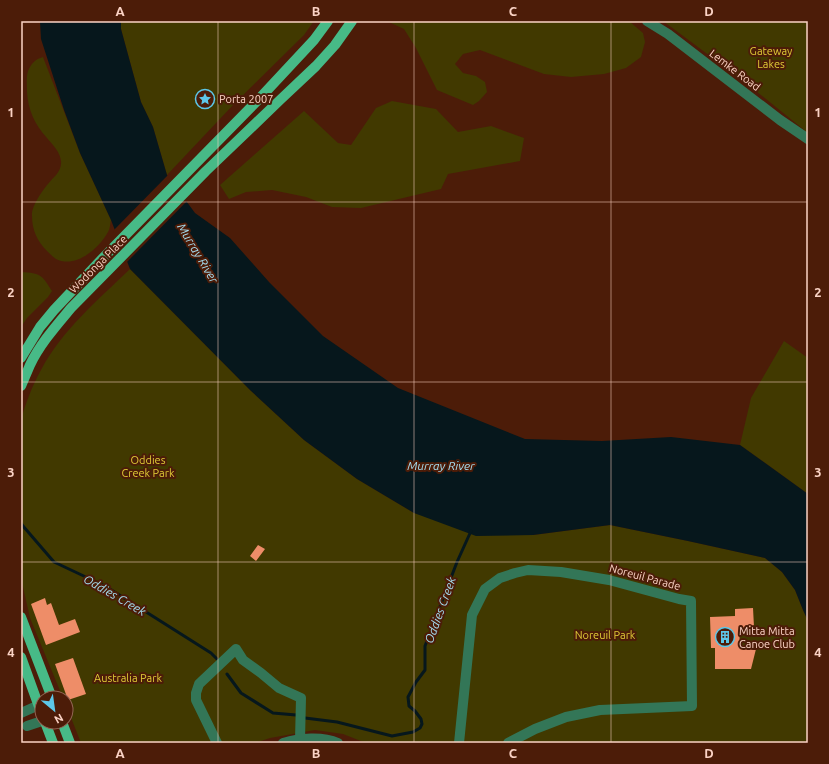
<svg xmlns="http://www.w3.org/2000/svg" width="829" height="764" viewBox="0 0 829 764" font-family="Ubuntu,sans-serif">
  <rect width="100%" height="100%" fill="#4c1c08"/>
  <path fill="#413900" d="M121,21H314L304,35L234,104L167,175L153,127L141,102L121,29Z
    M387,21H629L643,33L645,42L641,57L626,68L604,74L571,77L544,74L480,50L463,54L455,64L463,73L476,76L485,82L487,92L479,101L473,105L437,90L416,48L404,29L391,23Z
    M663,21H808V133L745,82Z
    M43,57L80,153L111,220C110,224 110,229 108,232C99,248 76,269 56,259C53,257 50,254 47,251C37,241 32,230 32,216C31,207 42,191 48,184C53,177 62,172 61,161C60,152 53,145 47,138C35,125 28,110 27,92C27,85 26,78 28,71C31,64 35,59 43,57Z
    M392,101L436,109L458,132L491,126L524,138L520,161L448,174L441,189L361,208L332,207L306,197L272,190L246,192L229,199L220,185L304,111L338,143L351,145L376,108Z
    M130,269L250,390L304,440L357,479L414,513L533,535L610,525L688,541L765,558L782,572L795,590L803,610L808,621V735L807,740L803,743H366L343,734L315,730L270,738L255,743H81L66,705V698H63L30,618L21,578V419C26,403 32,386 41,370C62,330 98,300 130,269Z
    M21,272C41,273 42,275 52,291L48,297L27,318L21,327Z
    M784,341L808,358V494L740,445L751,398Z"/>
  <path fill="#06171c" d="M40,21H121V29L141,102L153,127L167,175L195,213L230,238L269,282L323,336L398,388L525,439L602,441L671,437L740,445L808,494V621L803,610L795,590L782,572L765,558L688,541L610,525L533,535L476,536L414,513L357,479L304,440L250,390L130,269L111,220L80,153L64,110L41,39Z"/>
  <path fill="#4c1c08" d="M169,174L188,200L126,263L113,231Z"/>
  <g fill="none" stroke-linecap="round" stroke-linejoin="round">
    <path stroke="#06171c" stroke-width="3" d="M21,523L23,526L54,562L105,586L211,653L217,659
      M227,674L241,693L273,713L296,715
      M305,718L337,722L392,736L413,732L420,728L422,724L421,719L415,711L409,706L408,697L416,682L425,670V646L457,562L471,531"/>
  </g>
  <path fill="#ee8d68" d="M258,545L265,549L256,561L250,556Z
    M45,598L47,605L51,603L59,625L75,619L80,632L46,645L31,604Z
    M753,608L754,627L739,628L740,646L757,645L751,669H715V648H711L710,617L735,616V609Z
    M73,658L86,694L68,700L55,664Z"/>
  <g fill="none" stroke-linecap="round" stroke-linejoin="round">
    <path stroke="#337657" stroke-width="10" d="M647,21L668,34L780,120L808,139
      M21,713L39,705
      M27,726L42,721
      M217,743L196,700V693L199,684L236,649L243,660L261,673L279,688L301,698L300,740
      M283,743C300,738 322,736 338,743
      M459,743L472,615L485,589L500,578L515,573L528,570L561,572L609,580L679,599L691,601L692,706L600,710L566,717L535,729L508,743"/>
    <path stroke="#47ba87" stroke-width="10" d="M21,358L40,327L54,310L102,259L259,99L314,40L328,21
      M21,386C24,379 27,372 30,365C40,344 56,326 71,308L206,171L280,100L316,66L335,45L352,21
      M21,617L52,698
      M21,657L42,715
      M45,722L53,743
      M62,722L70,743"/>
  </g>
  <path fill="none" stroke="#fbd3c5" stroke-width="1" stroke-opacity="0.55" d="M218,21V743M414,21V743M611,21V743M21,202H808M21,382H808M21,562H808"/>
  <defs>
    <g id="sight-ring" transform="scale(1)"><circle r="9.5" fill="#4c1c08" stroke="#5dc7e8" stroke-width="1.5"/><path d="M0-6L1.8-2.2L6-1.7L2.9 1.2L3.7 5.4L0 3.3L-3.7 5.4L-2.9 1.2L-6-1.7L-1.8-2.2Z" fill="#5dc7e8"/></g>
    <g id="building-ring" transform="scale(1)"><circle r="9.5" fill="#4c1c08" stroke="#5dc7e8" stroke-width="1.5"/><path d="M-4-6H4V6H1V3H-1V6H-4ZM-2.5-4.3h1.7v1.8h-1.7ZM.8-4.3h1.7v1.8H.8ZM-2.5-1h1.7V.8h-1.7ZM.8-1h1.7V.8H.8Z" fill="#5dc7e8"/></g>
  </defs>
  <g fill-rule="evenodd">
    <use href="#sight-ring" x="205" y="99"/>
    <use href="#building-ring" x="725" y="637"/>
  </g>
  <g text-anchor="middle" dominant-baseline="central" stroke-width="4" stroke-linejoin="round" paint-order="stroke">
    <g font-size="11" fill="#e0cc37" stroke="#4c1c08">
      <text x="771" y="51">Gateway<tspan x="771" dy="13">Lakes</tspan></text>
      <text x="148" y="460">Oddies<tspan x="148" dy="13">Creek Park</tspan></text>
      <text x="605" y="635">Noreuil Park</text>
      <text x="128" y="678">Australia Park</text>
    </g>
    <g font-size="11" fill="#fbd3c5" stroke="#4c1c08">
      <text transform="translate(735 70) rotate(37)">Lemke Road</text>
      <text transform="translate(98 264) rotate(-45)">Wodonga Place</text>
      <text transform="translate(645 577) rotate(15)">Noreuil Parade</text>
    </g>
    <g font-size="11" fill="#fbd3c5" stroke="#4c1c08" text-anchor="start">
      <text x="219" y="99">Porta 2007</text>
      <text x="739" y="631">Mitta Mitta<tspan x="739" dy="13">Canoe Club</tspan></text>
    </g>
    <g font-size="12" font-style="italic" fill="#a5def1" stroke="#4c1c08">
      <text transform="translate(198 253) rotate(59)">Murray River</text>
      <text x="441" y="465">Murray River</text>
      <text transform="translate(115 595) rotate(30)">Oddies Creek</text>
      <text transform="translate(440 610) rotate(-70)">Oddies Creek</text>
    </g>
  </g>
  <rect width="829" height="764" fill="none" stroke="#4c1c08" stroke-width="44"/>
  <g transform="translate(54 710) rotate(151)"><circle r="19" fill="#4c1c08" stroke="#926554"/>
  <path d="M0-3L7 15L0 10L-7 15Z" fill="#5dc7e8"/>
  <text y="-6" font-size="11" font-weight="bold" text-anchor="middle" fill="#fbd3c5">N</text>
  </g>
  <rect x="22" y="22" width="785" height="720" fill="none" stroke="#fbd3c5" stroke-width="1.5"/>
  <g font-size="13" text-anchor="middle" font-weight="bold" fill="#fbd3c5">
    <text x="120" y="16">A</text>
    <text x="316" y="16">B</text>
    <text x="513" y="16">C</text>
    <text x="709" y="16">D</text>
    <text x="11" y="117">1</text>
    <text x="818" y="117">1</text>
    <text x="11" y="297">2</text>
    <text x="818" y="297">2</text>
    <text x="11" y="477">3</text>
    <text x="818" y="477">3</text>
    <text x="11" y="657">4</text>
    <text x="818" y="657">4</text>
    <text x="120" y="758">A</text>
    <text x="316" y="758">B</text>
    <text x="513" y="758">C</text>
    <text x="709" y="758">D</text>
  </g>
</svg>
